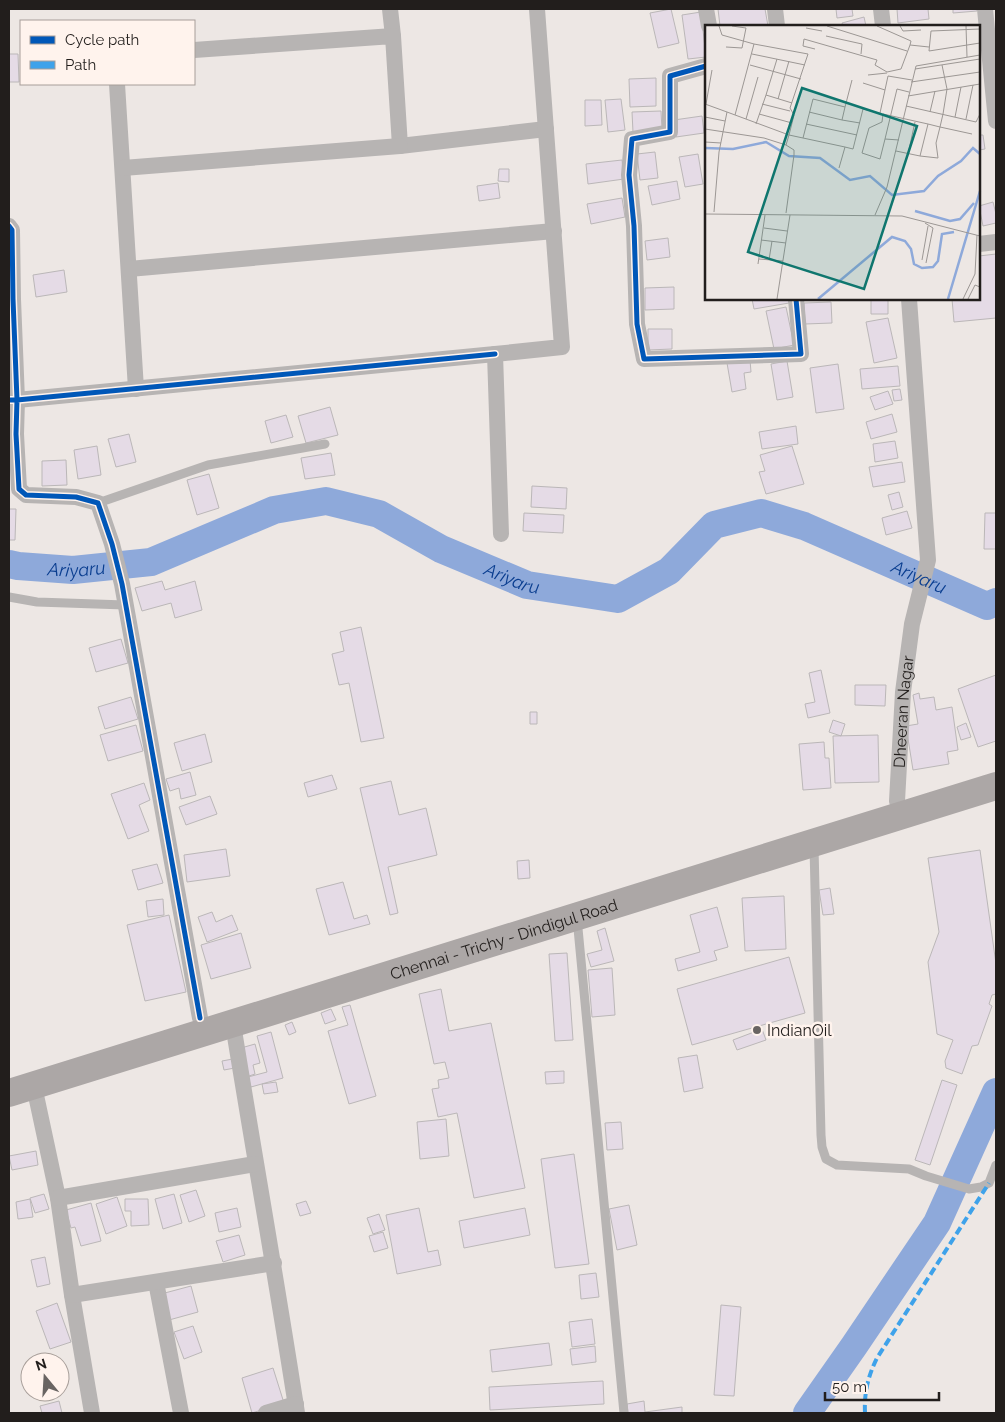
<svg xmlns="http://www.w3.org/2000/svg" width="1005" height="1422" viewBox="0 0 1005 1422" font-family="Raleway,sans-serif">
  <rect width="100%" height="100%" fill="#ede7e4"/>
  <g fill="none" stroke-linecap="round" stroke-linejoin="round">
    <g stroke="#8ea9da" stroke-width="28">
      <path id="s1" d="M9,564L18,566L73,570L151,562L274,510L326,501L379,514L441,549L527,585L618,599L669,571L714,525L761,513L804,526L987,606L996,602"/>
      <path d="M807,1413L854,1346L937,1223L996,1092"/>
    </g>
  </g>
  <path fill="#e5dbe6" stroke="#bbb7b8" d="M671,9L679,43L658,48L650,13Z
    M718,9H765L768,26H720Z
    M836,9H852L853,16L837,18Z
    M897,9H928L929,19L898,23Z
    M953,9H977V11L953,13Z
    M701,12L706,57L688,59L682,15Z
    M864,17L866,26H843L842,23Z
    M9,54H18L19,82H9Z
    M656,78V106L630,107L629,79Z
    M621,99L625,130L608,132L605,100Z
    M585,100H601L602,125L585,126Z
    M661,111L662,130L633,132L632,112Z
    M702,116L704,133L676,137L674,120Z
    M979,135H983L985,149L979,150Z
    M655,152L658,178L640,180L637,154Z
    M698,154L703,184L685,187L679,157Z
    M622,160L624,179L588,184L586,164Z
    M499,169H509V182L498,181Z
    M677,181L680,199L652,205L648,186Z
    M498,183L500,198L479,201L477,186Z
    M622,198L625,217L591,224L587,204Z
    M993,202L996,214V223L983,226L979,206Z
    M668,238L670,257L647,260L645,241Z
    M996,254V318L954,322L952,299H979V256Z
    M64,270L67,292L36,297L33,275Z
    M674,287V309L645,310V288Z
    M752,299H788L789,303L754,309Z
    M871,299H888V314H871Z
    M831,302L832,323L805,324L804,303Z
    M786,307L794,345L774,349L766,311Z
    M888,318L897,358L874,363L866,322Z
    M648,329H672V349L648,350Z
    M750,360L751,372L744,373L746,389L732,392L727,363Z
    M787,361L793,397L777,400L771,364Z
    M838,364L844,409L816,413L810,368Z
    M898,366L900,386L862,389L860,369Z
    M900,389L902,400L894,401L892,390Z
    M888,391L893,404L875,410L870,397Z
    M330,407L338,435L306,443L298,416Z
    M892,414L897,432L871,439L866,422Z
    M286,415L293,437L271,443L265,421Z
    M796,426L798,444L762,449L759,432Z
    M129,434L136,462L116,467L108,439Z
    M895,441L898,458L875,462L873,444Z
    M97,446L101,475L78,479L74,450Z
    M792,446L804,484L766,494L759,472L765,471L760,455Z
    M331,453L335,475L305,479L301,458Z
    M66,460L67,485L42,486V461Z
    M902,462L905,482L873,487L869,467Z
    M209,474L219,508L197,515L187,480Z
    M532,486L567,488L566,509L531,507Z
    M899,492L903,507L892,510L888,495Z
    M9,509H16L15,540H9Z
    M907,511L912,528L886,535L882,518Z
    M524,513L564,515L563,533L523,531Z
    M985,513H996V549H984Z
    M162,581L165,590L195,581L202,610L175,618L171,603L142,611L135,588Z
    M361,627L384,738L361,742L349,683L339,685L332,654L344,651L340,632Z
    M121,639L128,663L96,672L89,648Z
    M821,670L830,713L808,718L805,704L815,702L809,673Z
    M996,675V741L978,747L958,689Z
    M855,685H886L885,706L855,705Z
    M919,693L920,699L934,697L936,710L952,707L958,750L947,752L949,764L913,770L906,726L918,724L913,695Z
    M131,697L138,719L105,729L98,707Z
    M530,712H537V724H530Z
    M833,720L845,724L841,736L829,732Z
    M966,723L971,737L961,740L957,727Z
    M136,725L143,751L108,761L100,735Z
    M205,734L212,762L182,771L174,743Z
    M878,735L879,782L835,783L833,736Z
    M824,742L825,758H829L831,788L803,790L799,744Z
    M190,772L196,795L181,799L179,788L170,791L166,779Z
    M332,775L337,789L308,797L304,783Z
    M391,781L399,815L426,808L437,855L388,867L398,913L390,915L360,788Z
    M144,783L150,800L139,805L149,831L128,839L111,794Z
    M210,796L217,814L186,825L179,807Z
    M226,849L230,876L187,882L184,855Z
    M980,850L996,964V994L992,995L989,1004L992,1006L978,1045L972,1046L962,1074L946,1068L945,1061L953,1040L937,1034L928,962L939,932L928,858Z
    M529,860L530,878L518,879L517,861Z
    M157,864L163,883L138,890L132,870Z
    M343,882L354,919L367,915L370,924L329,935L316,889Z
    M830,888L834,914L823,915L819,890Z
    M784,896L786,949L745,951L742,898Z
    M163,899L164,915L148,917L146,901Z
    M717,907L728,947L714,951L717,960L678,971L675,959L700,952L690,915Z
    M212,912L216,922L232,915L238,930L207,942L198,917Z
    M169,915L186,992L145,1001L127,925Z
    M605,928L614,961L591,967L587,954L602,950L597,931Z
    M241,933L251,968L211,979L201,945Z
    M567,953L573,1040L555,1041L549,954Z
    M789,957L805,1013L692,1045L677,989Z
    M612,968L615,1015L592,1017L588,970Z
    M441,989L449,1031L491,1023L525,1188L474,1198L457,1113L438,1117L432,1089L439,1088L438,1080L449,1078L445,1062L434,1064L419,994Z
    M350,1005L376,1096L349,1104L328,1031L348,1025L342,1007Z
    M331,1009L336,1020L325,1024L321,1013Z
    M292,1022L296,1032L289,1035L285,1025Z
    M762,1029L766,1040L737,1050L733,1040Z
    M271,1032L283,1078L251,1087L248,1077L267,1072L257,1036Z
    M255,1044L260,1063L253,1065L255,1074L249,1076L241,1048Z
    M697,1055L703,1088L684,1092L678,1058Z
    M238,1058L240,1067L224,1070L222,1061Z
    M564,1071V1083L546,1084L545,1072Z
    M942,1080L957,1085L930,1165L915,1160Z
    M276,1082L278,1092L264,1094L262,1084Z
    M446,1119L449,1156L420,1159L417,1122Z
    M621,1122L623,1149L607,1150L605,1123Z
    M36,1151L38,1165L12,1170L9,1156Z
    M574,1154L589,1264L555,1268L541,1159Z
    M196,1190L205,1216L189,1222L180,1195Z
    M44,1194L49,1209L35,1213L30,1198Z
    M174,1194L182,1223L163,1229L155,1199Z
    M117,1197L127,1226L106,1234L96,1204Z
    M30,1199L33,1217L18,1219L16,1202Z
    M125,1199H148L149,1225L131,1226V1211H125Z
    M306,1201L311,1213L300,1216L296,1204Z
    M91,1203L101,1241L81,1246L75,1227L71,1228L66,1210Z
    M629,1205L637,1245L617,1250L609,1209Z
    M237,1208L241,1227L219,1232L215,1213Z
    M419,1208L428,1252L438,1250L441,1265L397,1274L386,1215Z
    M525,1208L530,1235L464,1248L459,1221Z
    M379,1214L385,1230L373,1234L367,1218Z
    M383,1232L388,1248L374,1252L369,1236Z
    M239,1235L245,1255L223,1262L216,1241Z
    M45,1257L50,1284L37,1287L31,1260Z
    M596,1273L599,1297L581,1299L579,1275Z
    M191,1286L198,1312L169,1320L161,1294Z
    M57,1303L71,1342L50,1349L36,1311Z
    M721,1305L741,1307L734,1396L714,1395Z
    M592,1319L595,1344L572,1347L569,1322Z
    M193,1326L202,1352L184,1359L174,1332Z
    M549,1343L552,1365L492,1372L490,1350Z
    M595,1346L596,1362L572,1365L570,1349Z
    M273,1368L284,1403L252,1413L242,1378Z
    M603,1381L604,1404L490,1410L489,1387Z
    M59,1401L62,1413H42L40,1406Z
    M644,1401L645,1412L682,1407V1413H628L627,1404Z"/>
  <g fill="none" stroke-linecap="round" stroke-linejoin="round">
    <path stroke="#b7b4b3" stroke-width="9" d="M98,503L208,465L325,444
      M9,597L37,602L125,605
      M814,847L821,1135L822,1147L826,1159L837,1165L909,1169L926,1176L969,1189L981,1187L989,1183L996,1165
      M577,918L624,1413"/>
    <g stroke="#b7b4b3" stroke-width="16">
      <path d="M390,9L393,36"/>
      <path d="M706,9L709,26"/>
      <path d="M775,9L777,26"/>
      <path d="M881,9L883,26"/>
      <path d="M985,9L996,121"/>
      <path d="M194,50L393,36L400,146L546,129"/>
      <path d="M706,66L670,76V132L632,139L629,175L634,226L637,324L644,359L801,354L796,299"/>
      <path d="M117,84L136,389"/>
      <path d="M123,168L400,146"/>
      <path d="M9,226L12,230L13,299L17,400L495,354"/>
      <path d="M979,244L996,242"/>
      <path d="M129,269L554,231"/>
      <path d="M9,400H17L16,434L19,489L26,495L76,497L98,503L112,544L122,584L200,1018"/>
      <path d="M501,534L495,354L562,347L537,9"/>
      <path id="s2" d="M901,816L897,801L903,692L912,624L928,560L909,299"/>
      <path d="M233,1024C254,1154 277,1283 297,1413"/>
      <path d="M34,1086L58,1198L72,1295L92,1413"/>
      <path d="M58,1198L255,1164"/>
      <path d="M156,1282L181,1413"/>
      <path d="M72,1295L274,1263"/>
      <path d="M266,1413L296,1404"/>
    </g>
    <path stroke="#aca7a6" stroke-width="28" id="s3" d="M9,1093L996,786"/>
    <path stroke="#3ea2ea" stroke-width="4" stroke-dasharray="8 4" stroke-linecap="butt" d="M865,1413C864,1393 868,1376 877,1358L989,1183"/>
    <g stroke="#fff3ed" stroke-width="8">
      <path id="cycleway" d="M706,66L670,76V132L632,139L629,175L634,226L637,324L644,359L801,354L796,299
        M9,226L12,230L13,299L17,400L495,354
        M9,400H17L16,434L19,489L26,495L76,497L98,503L112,544L122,584L200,1018"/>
    </g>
    <use href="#cycleway" stroke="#0057b8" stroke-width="5"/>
  </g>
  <circle fill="#696462" stroke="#fff3ed" stroke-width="2" cx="757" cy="1030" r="5"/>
  <g text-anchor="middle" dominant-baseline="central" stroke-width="5" stroke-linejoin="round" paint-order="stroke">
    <g font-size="16" fill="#221e1c" stroke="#fff3ed">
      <text stroke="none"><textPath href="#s2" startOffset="105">Dheeran Nagar</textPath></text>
      <text stroke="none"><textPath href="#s3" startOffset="518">Chennai - Trichy - Dindigul Road</textPath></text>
    </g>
    <g font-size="16" fill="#221e1c" stroke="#fff3ed" text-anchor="start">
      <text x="767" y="1030">IndianOil</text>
    </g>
    <g font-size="18" font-style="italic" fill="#093d8f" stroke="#fff3ed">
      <text stroke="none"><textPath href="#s1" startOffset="68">Ariyaru</textPath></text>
      <text stroke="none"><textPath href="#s1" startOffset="532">Ariyaru</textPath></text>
      <text stroke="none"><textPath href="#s1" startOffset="982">Ariyaru</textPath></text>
    </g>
  </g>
  <g transform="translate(705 25)">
    <rect width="275" height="275" fill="#ede7e4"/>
    <path fill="none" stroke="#8ea9da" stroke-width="2.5" d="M0,123L28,124L61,117L84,131L115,133L145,155L165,151L187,170L219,166L233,151L256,136L268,123L275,129M210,186L245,196L255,194L269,178M113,274L187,212L200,216L206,224L209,239L217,243L228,242L233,236L237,209L249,207M243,274L275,166"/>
    <path fill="none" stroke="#9c9794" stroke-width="1" d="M14,1L17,10L49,19L30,90M122,1L202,26M172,1L206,16L205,20L224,22M195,1L198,6L216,5M261,1L262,32M101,3L117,6M275,4L226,6L224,26L275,18M121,11L157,19L156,29M49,19L103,29L85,83L89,90L84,110L140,122M21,22L37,23L41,3L27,1M110,24L98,21L99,14L172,35L170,40L182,47L196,44L205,20M47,29L100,40M45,40L96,54M210,44L275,34M163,50L182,48M206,57L275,47M158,58L180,65M61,70L72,34M203,71L275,59M73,74L84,36M0,79L22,87L14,127L9,187M1,79L7,45M57,79L85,86M201,81L271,97L275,89M140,82L147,55M22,87L84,110L81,120L89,125V130L81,188M104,87L137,95M225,87L230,66M175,88L183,51L207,55M54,89L87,98M0,92L20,96M250,92L256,62M41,94L53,52M261,94L268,60M51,99L61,70L87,78M101,99L152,110M223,99L235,102L238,89L242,64L237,40M0,104L59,113L81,120M98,113L108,74L140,82L137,95L155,98M180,114L192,64L204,67M0,117L16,118M191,126L215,131L223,99L178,89L177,97L164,103L157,128L175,134L180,114L194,115M203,129L210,97M215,131L233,133L231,118L235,102L267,109M134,143L140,122L148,124L158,84L174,88M0,189L197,191L275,211M170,190L182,162L211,41L275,30M220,198L228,203L221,238M59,203L82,206M56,215L81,218M54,234L78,236M64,235L67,216M217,235L223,201M53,239L60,190M72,274L85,190M258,274L270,249L272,210M263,274L270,260L275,262"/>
    <path fill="#0f766e" fill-opacity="0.15" stroke="#0f766e" stroke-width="2.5" d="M97,63L212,101L159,264L43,227Z"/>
    <rect width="275" height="275" fill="none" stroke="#221e1c" stroke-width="2.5"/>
  </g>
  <rect width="1005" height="1422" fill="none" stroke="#221e1c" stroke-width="20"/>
  <rect x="20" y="20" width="175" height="65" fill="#fff3ed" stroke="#a79e99"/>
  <rect x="30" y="36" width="25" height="8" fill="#0057b8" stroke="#a79e99"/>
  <text x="65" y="45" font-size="15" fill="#221e1c">Cycle path</text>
  <rect x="30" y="61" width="25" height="8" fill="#3ea2ea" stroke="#a79e99"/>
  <text x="65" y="70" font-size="15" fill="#221e1c">Path</text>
  <g transform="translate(45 1377) rotate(342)"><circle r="24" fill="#fff3ed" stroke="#a79e99"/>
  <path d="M0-4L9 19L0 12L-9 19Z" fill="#696462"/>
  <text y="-8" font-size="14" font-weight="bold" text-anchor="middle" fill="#221e1c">N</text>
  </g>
  <path d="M825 1392v8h114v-8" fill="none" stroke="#221e1c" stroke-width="2.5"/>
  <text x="832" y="1392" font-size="15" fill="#221e1c" stroke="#fff3ed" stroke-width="4" paint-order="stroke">50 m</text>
</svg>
